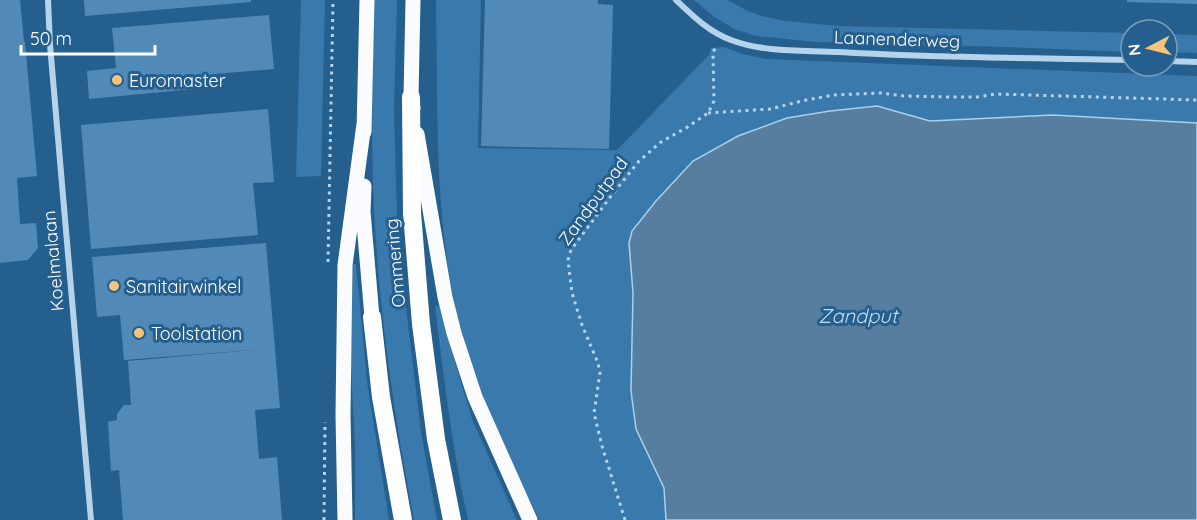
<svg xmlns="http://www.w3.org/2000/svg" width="1197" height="520" viewBox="0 0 1197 520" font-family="Quicksand,sans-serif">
  <rect width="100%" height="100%" fill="#255f8e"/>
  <path fill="#3979ab" d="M301,0H325L321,176L296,177Z
    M374,0H397L394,110L397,219L400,257L421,432L437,520H414C393,410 377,299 373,186C371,124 373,62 374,0Z
    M436,0H481L478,148L617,150L709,55L711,48L724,47L743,54L767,59L1197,76V123L1053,115L930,121L877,106L830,111L787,118L738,136L693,161L656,201L632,231L629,243L633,293L636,429L664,488L666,520H539C515,467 486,414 468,357C442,271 438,186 437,96C437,64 436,32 436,0Z
    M694,0H727L750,12L766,17L785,21L838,26L1131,33V52L1006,47L816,42L756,36L734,29L713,16Z
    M1167,34L1197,35V53L1167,52Z
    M356,264L367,382L389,520H355V446L351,368L350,265Z
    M442,305L454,359L472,419L517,520H468C452,449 444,378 435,306Z"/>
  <path fill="#577e9e" stroke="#a9d0ec" stroke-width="1.5" d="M877,106L930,121L1053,115L1197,123V520H666L664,488L636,429L631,391L633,293L629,243L632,231L656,201L693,161L738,136L787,118L830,111Z"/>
  <path fill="#518ab7" d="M0,0H20L24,42H25L37,176L17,178L20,224L36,223L38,248L28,260L0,263Z
    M84,0H251V2L85,16Z
    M485,0H598V4L613,5L609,149L481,146Z
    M1127,0H1197V4L1127,2Z
    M269,15L274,69L214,74L215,87L89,99L87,71L116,68L112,28Z
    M268,109L274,182L253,183L258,235L91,249L81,125Z
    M266,243L280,408L255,410L259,459L277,457L282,520H123L119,470L111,471L108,422L117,420V414L124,405H131L128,361L264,349L124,360L120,315L97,317L92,257Z"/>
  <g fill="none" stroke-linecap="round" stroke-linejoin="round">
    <path stroke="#b5d4eb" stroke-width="3" stroke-dasharray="3 4.5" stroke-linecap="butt" d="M708,113L770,109L806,100L834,95L881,93L904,96L952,97H977L996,94L1197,100
      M328,262L333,0
      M324,520L325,422
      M625,520L602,446L594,413L600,373L598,363L582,325L572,293L568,260L571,250L611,196L639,161L661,142L686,128L708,113L714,101L713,53L716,46"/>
    <path stroke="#b5d4eb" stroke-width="6" d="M48,0L50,45L91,520
      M676,0C693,16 709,32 731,40C765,53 804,50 839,52C936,58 1034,58 1131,60
      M1167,61L1197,62"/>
    <path stroke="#fafcff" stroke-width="15" d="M413,108L411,97L413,0
      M364,132L367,0
      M417,134L445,297L454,333L475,397L530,520
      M364,186L363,212L372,317
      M345,520L343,414L345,265L364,124"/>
    <path stroke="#fff" stroke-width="18" d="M411,97L412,213L421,324L436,439L452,520
      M372,317L381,397L403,520"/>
  </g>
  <g fill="#f5c479" stroke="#255f8e" stroke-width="2">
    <circle cx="117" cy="80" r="6"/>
    <circle cx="114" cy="286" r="6"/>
    <circle cx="139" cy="333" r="6"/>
  </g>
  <g text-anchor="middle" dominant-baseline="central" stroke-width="6" stroke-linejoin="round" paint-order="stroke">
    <g font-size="18" fill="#fff" stroke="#255f8e">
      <text transform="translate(897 39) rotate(2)">Laanenderweg</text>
      <text transform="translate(593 201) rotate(-54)">Zandputpad</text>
      <text transform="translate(53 261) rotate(-95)">Koelmalaan</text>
      <text transform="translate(395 263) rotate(-95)">Ommering</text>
    </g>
    <g font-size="18" fill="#fff" stroke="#255f8e" text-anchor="start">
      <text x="129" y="80">Euromaster</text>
      <text x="126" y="286">Sanitairwinkel</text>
      <text x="151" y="333">Toolstation</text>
    </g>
    <g font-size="20" font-style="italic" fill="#c1ddf2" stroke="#255f8e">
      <text x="858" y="315">Zandput</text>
    </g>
  </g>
  <g transform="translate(1149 48) rotate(263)"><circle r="28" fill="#255f8e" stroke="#7c9fbb" stroke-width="1.5"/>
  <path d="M0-4.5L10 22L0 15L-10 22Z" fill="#f5c479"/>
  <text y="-9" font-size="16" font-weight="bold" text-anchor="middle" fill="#ffffff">N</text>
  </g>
  <path d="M21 45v9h134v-9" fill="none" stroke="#ffffff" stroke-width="3"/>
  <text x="30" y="45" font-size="18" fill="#ffffff" stroke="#255f8e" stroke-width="4.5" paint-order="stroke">50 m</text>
</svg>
